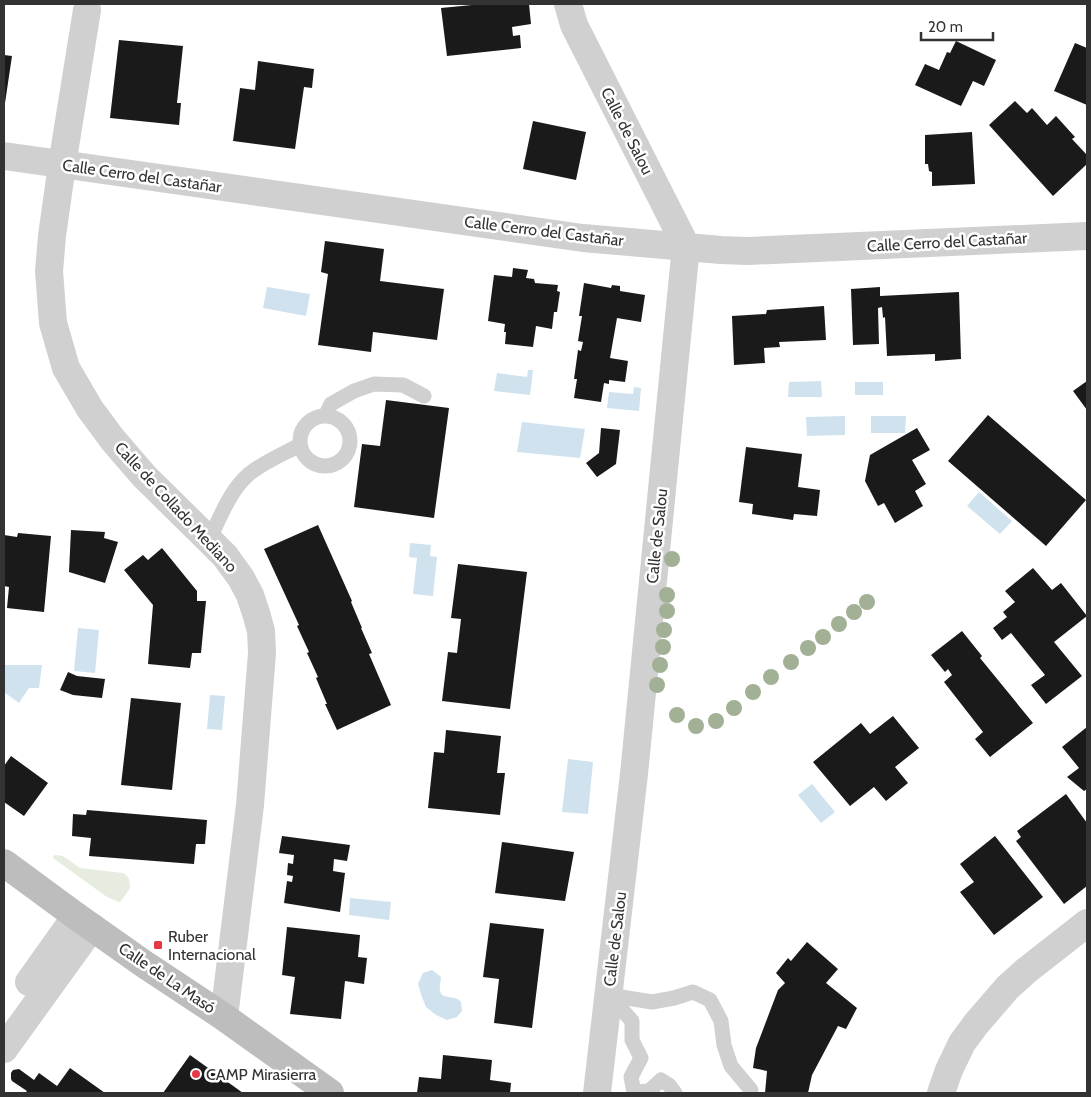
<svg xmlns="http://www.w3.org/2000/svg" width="1091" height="1097" viewBox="0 0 1091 1097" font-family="Cabin,sans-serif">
  <rect width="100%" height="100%" fill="#fff"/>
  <path fill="#e6ecdf" d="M56,855L63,856L80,868L123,873C129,876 130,881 130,888L121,901L119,902L107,897L53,858V856Z"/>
  <path fill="#cfe2ee" d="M267,287L310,294L306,316L263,308Z
    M528,370H533L530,395L494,391L497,373L527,377Z
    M821,381L822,397H788L789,382Z
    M855,382H883V395H855Z
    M634,387L641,388L639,411L607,408L609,392L633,394Z
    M845,416V435L807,436L806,417Z
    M871,416H906L905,433H871Z
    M522,422L585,429L580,458L517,452Z
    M979,492L1012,521L1000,534L967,506Z
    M410,543L431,545L430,556L437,557L433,596L413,594L417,558L409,557Z
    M78,628L99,630L95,673L74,671Z
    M4,665H42L39,688H29L19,703L4,692Z
    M210,695L225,696L222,730L207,729Z
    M568,759L593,762L588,814L562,812Z
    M812,784L835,812L821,823L798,795Z
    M350,898L391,902L389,920L349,915Z
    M432,970L441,977C441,981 439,986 440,990C441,1001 456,994 461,1002C461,1003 462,1010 462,1011L457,1017L447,1020L436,1015L426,1007L422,997L418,984L423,973Z"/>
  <path fill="#1a1a1a" d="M482,4H529L531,24L512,27L513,36L520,35L521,48L447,56L441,8Z
    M119,40L183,46L177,103H181L179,125L110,118Z
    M956,41L996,60L984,86L973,81L961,106L915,85L925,64L939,70L947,52L950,53Z
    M1075,43L1087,48V105L1054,91Z
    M4,55L12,56L5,103H4Z
    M258,61L314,69L312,88L304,87L295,149L233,141L240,88L255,90Z
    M1015,101L1027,113L1032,108L1047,125L1056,116L1075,137L1072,139L1087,155V164L1053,196L989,125Z
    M533,121L586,132L576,180L523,169Z
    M972,132L975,184L932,186V172L929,171L928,164H925V135Z
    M325,241L384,249L380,281L444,289L437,340L373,332L371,352L318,345L328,274L321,272Z
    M513,268L528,270L526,278L534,279L535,283L558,285L557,291L560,292L557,312H554L552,329L536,326L533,347L505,344L506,332H504L505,324L488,321L494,275L512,277Z
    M584,283L611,288L612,285L620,286V291L645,295L641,322L617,318L610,358L628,361L625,382L609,380V384L604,383L601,402L574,398L577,379H574L578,350L581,351L583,342L578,341L582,316H579Z
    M880,287V296L959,292L961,359L935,361V354L887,356L885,317L883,318L882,307L878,308L879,344L853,345L851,289Z
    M824,306L826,340L779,342L780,347L764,348L765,363L734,365L732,316L766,314L767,310Z
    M1087,381V410L1073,391Z
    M386,400L449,408L434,518L354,507L362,444L380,446Z
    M988,415L1086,500L1046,546L948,461Z
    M601,428L620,430L616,464L597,477L586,463L599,453Z
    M917,428L930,450L912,460L926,484L915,491L923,506L895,523L884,503L878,506L865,481L870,455Z
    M746,447L802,454L798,487L820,490L817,516L794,514L793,520L752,514L753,504L739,502Z
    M318,525L352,601L351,602L362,628H361L372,653L369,654L391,705L337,730L325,704H327L316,678L318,677L307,653L309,652L297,626L299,625L264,549Z
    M71,530L105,532L104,538L118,542L105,583L69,572Z
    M18,533L51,536L44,612L7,608L9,587L4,586V535L17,537Z
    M162,548L197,591V601H206L201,653H192L190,668L148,664L153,605L124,570L143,555L148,560Z
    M458,564L527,572L510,709L442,701L448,652L457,653L461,619L451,618Z
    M1033,568L1052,590L1061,583L1087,616L1054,642L1082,676L1046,704L1031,685L1045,675L1011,633L1002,640L993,628L1007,617L1003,612L1015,602L1005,591Z
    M962,631L982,656L980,658L1033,723L990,757L975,739L983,732L944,682L952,675L948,669L945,672L931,655Z
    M68,672L77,676L105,679L102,698L73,695L60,690Z
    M131,698L181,703L172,790L121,785Z
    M893,716L919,748L895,767L908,783L886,801L874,787L850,806L813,762L861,723L870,734Z
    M1087,727V789L1084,791L1067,777L1079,768L1062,747Z
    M446,730L501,736L497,773H505L500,815L428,808L434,752L444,753Z
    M11,756L48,783L24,816L4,802V766Z
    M1066,794L1087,823V886L1064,904L1016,841L1021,837L1017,831Z
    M87,810L207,820L205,844H196L194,864L89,856L91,838L72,836L73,814L86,815Z
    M282,836L350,845L347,861L334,859L333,871L345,873L340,912L284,903L287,881L292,882L293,876L287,875L288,863L293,864L294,855L279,853Z
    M995,836L1043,897L994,935L960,892L974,882L960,864Z
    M502,842L574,852L565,901L495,893Z
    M490,923L544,929L532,1028L494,1023L499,979L483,977Z
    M287,927L360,935L358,957L367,958L364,984L345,981L341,1019L290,1014L295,977L282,975Z
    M807,942L838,969L826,983L857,1008L846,1029L838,1026L812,1075L808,1093H765L767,1071L753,1068L756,1048L778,990L785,983L776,973L788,958L791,961Z
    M190,1055L243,1093H163Z
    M443,1055L492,1060L490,1080L511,1083L510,1093H417L419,1077L441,1079Z
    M70,1068L105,1093H25L27,1091L12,1081L11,1079V1073L13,1070L19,1069L34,1080L39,1073L57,1086Z"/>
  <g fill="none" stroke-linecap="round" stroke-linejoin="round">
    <path stroke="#d0d0d0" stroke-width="15" d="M300 441a25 25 0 1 1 50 0a25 25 0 1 1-50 0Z
      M325,416L331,404L354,391L374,384L403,385L424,396
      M209,540C220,518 230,490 249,474C264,462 283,454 300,445
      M675,1093L669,1085L661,1080L649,1091L634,1092L631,1077L641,1058L632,1040V1021L609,995L652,1002L674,998L693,992L710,1000L721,1021L724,1045L731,1066L751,1090"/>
    <path stroke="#d0d0d0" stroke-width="28" d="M568,4L574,25L686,246L634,774L597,1093
      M87,10L62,165L52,236L49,271L53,323L66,368L90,409L113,440L144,476L209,540L225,556L241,578L250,595L256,613L261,631L262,653L250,805L224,1017
      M4,156L583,238L721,250L748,251L1087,236
      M29,982L76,916
      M4,1049L92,927
      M941,1093L949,1070L962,1043L976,1024L1008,987L1027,970L1087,923"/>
    <path stroke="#bdbdbd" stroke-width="28" d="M4,863L76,916L144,964L224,1017L330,1093"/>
  </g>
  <g fill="#a2b095">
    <circle cx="672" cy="559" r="8"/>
    <circle cx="667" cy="595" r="8"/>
    <circle cx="867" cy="602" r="8"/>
    <circle cx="667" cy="611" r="8"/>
    <circle cx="854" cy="612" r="8"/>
    <circle cx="839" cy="624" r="8"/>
    <circle cx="664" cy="630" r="8"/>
    <circle cx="823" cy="637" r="8"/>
    <circle cx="663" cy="647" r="8"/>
    <circle cx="808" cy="648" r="8"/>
    <circle cx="791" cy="662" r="8"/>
    <circle cx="660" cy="665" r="8"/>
    <circle cx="771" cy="677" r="8"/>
    <circle cx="657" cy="685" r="8"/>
    <circle cx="753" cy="692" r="8"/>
    <circle cx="734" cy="708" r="8"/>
    <circle cx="677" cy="715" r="8"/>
    <circle cx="716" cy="721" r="8"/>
    <circle cx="696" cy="726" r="8"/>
  </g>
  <g fill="#e63946" stroke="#fff" stroke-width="2">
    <rect x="153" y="940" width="10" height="10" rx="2.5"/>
    <circle cx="196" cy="1074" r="5"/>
  </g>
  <g text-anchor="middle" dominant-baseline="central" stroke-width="5" stroke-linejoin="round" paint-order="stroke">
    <g font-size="16" fill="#333" stroke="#fff">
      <text transform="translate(627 131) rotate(63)">Calle de Salou</text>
      <text transform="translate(142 176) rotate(8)">Calle Cerro del Castañar</text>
      <text transform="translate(544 231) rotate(7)">Calle Cerro del Castañar</text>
      <text transform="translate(947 242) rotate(-3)">Calle Cerro del Castañar</text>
      <text transform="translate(176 507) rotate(47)">Calle de Collado Mediano</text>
      <text transform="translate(657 536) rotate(-84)">Calle de Salou</text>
      <text transform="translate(615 939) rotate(-83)">Calle de Salou</text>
      <text transform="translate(167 978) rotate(34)">Calle de La Masó</text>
    </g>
    <g font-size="16" fill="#333" stroke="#fff" text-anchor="start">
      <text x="168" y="936">Ruber<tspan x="168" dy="18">Internacional</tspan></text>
      <text x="206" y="1074">CAMP Mirasierra</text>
    </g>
  </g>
  <rect width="1091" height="1097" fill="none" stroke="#333333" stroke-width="10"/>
  <path d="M921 32v8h72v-8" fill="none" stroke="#333333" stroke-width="2.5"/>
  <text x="928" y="32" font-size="15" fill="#333333" stroke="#ffffff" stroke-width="4" paint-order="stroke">20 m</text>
</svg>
